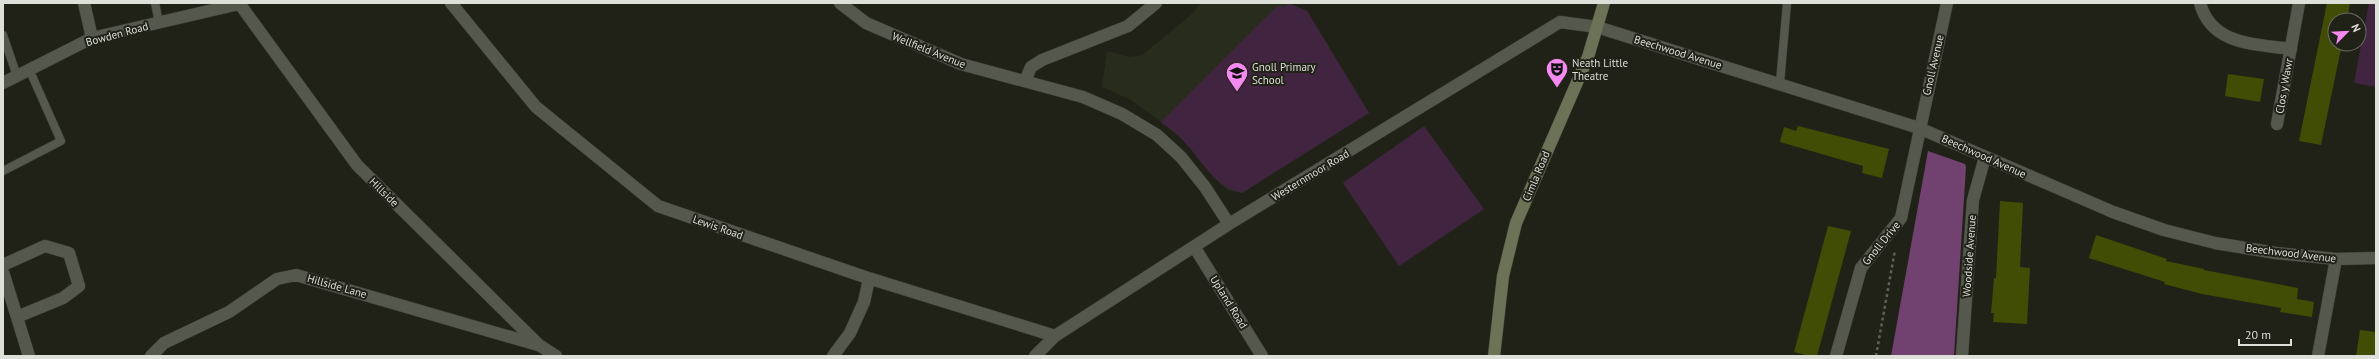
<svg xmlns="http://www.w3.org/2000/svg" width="2379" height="359" viewBox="0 0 2379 359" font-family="'PT Sans',sans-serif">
  <rect width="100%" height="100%" fill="#202218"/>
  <path fill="#282c1c" d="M1200,3H1289L1307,11L1369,113L1242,193L1228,190L1220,184L1186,143L1156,118L1131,100L1102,87L1107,51L1130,57L1142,55L1192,14Z"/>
  <path fill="#412540" d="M1288,3L1307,11L1369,113L1242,193C1214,186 1206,166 1187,145C1180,136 1170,129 1161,122L1277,6L1286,7Z
    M2369,3H2376V87L2354,83Z
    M1424,126L1484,209L1399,266L1343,183Z"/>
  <path fill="#71426f" d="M1928,151L1965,164L1966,167L1954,356H1891Z"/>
  <path fill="#414c04" d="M2327,3H2350L2347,20H2335V44H2342L2321,145L2299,141Z
    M2228,74L2264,79L2260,102L2225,96Z
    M1798,126L1889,149L1882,178L1862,173L1863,166L1780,142L1784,127L1796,131Z
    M2000,201L2023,203L2020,267L2030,268L2027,324L1993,322L1994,313H1991L1994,278H1996Z
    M1828,226L1851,231L1817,356H1809L1794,352Z
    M2096,235L2167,259L2166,261L2204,269V270L2298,288L2297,299L2314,302L2312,317L2280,312L2281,308L2202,294L2164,284L2165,282L2089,258Z
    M2360,330L2376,332V356H2356Z"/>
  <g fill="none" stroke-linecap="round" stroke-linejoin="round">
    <g stroke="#3d3f37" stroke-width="9">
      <path id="lane" d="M155,3L159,23
        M3,35L17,76
        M1780,83L1787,3
        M3,171L61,141L29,69"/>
    </g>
    <g stroke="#3d3f37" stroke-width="13">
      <path id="street" d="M84,3L92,38
        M239,3L357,165L539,345L556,356
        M451,3L536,107L658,206L865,277L1055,336
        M840,3L866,23L961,64L1083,97L1122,114L1157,135L1181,157L1205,187L1229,224
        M2200,3C2211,45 2255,44 2291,49
        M1025,81L1031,67L1042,60L1128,26L1156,3
        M3,83L92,38L239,4
        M2277,124L2299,3
        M1195,248L1262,356
        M3,265L45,246L69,253L79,286L63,298L17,317
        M3,272L29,356
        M151,356L164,343L229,312L277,279L296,275L538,345
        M833,356L850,333L864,302L869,279
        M1035,356L1055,336L1229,224L1560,22L1597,27L1919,128L2113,212L2164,230L2215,243L2276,253L2336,259L2376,258
        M1836,356L1861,268L1901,218L1947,3
        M1962,356L1973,200L1985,157
        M2318,356L2336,259"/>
    </g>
    <g stroke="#3d3f37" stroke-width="13">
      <path id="secondary" d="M1494,356L1503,276L1516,223L1588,57L1604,3"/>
    </g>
    <path stroke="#5f6158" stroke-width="2.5" stroke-dasharray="3 3" stroke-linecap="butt" d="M1876,356L1895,250"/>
    <use href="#lane" stroke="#55584d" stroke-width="8"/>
    <use href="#street" stroke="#55584d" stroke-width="12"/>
    <use href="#secondary" stroke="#6b7255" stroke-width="12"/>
  </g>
  <defs>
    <g id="theatre-pin" transform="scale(1.15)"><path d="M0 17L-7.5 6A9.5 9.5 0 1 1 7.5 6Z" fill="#f489f0" stroke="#202218"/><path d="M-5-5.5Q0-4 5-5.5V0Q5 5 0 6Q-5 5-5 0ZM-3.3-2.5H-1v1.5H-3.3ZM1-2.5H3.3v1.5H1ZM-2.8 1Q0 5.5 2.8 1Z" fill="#111"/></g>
    <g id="school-pin" transform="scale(1.15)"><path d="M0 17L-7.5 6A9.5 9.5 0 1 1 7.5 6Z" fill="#f489f0" stroke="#202218"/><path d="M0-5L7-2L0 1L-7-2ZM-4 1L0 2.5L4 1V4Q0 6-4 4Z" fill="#111"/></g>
  </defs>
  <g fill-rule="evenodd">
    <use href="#theatre-pin" x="1557" y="69"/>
    <use href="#school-pin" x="1237" y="73"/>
  </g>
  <g text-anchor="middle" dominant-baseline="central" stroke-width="4" stroke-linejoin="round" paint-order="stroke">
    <g font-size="11" fill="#dddfd9" stroke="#202218">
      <text transform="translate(117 34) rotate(-15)">Bowden Road</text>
      <text transform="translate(929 50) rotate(22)">Wellfield Avenue</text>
      <text transform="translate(1678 52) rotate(17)">Beechwood Avenue</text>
      <text transform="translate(1933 65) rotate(-77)">Gnoll Avenue</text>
      <text transform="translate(2284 86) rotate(-80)">Clos y Wawr</text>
      <text transform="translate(1984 156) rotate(24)">Beechwood Avenue</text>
      <text transform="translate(1310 175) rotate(-31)">Westernmoor Road</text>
      <text transform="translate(1536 176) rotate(-67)">Cimla Road</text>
      <text transform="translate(384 192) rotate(45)">Hillside</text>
      <text transform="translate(718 227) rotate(19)">Lewis Road</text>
      <text transform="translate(1881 243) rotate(-51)">Gnoll Drive</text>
      <text transform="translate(2291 253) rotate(7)">Beechwood Avenue</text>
      <text transform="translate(1969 256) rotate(-86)">Woodside Avenue</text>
      <text transform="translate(337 286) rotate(16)">Hillside Lane</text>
      <text transform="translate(1229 302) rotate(58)">Upland Road</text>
    </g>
    <g font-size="11" fill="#dddfd9" stroke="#202218" text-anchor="start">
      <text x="1572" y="63">Neath Little<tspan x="1572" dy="13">Theatre</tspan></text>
      <text x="1252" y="67">Gnoll Primary<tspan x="1252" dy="13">School</tspan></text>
    </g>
  </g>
  <rect width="2379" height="359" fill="none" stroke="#dddfd9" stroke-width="8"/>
  <g transform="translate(2347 32) rotate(66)"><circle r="19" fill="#202218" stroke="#6c6e65"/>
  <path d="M0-3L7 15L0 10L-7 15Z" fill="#f489f0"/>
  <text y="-6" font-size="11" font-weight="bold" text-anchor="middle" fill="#dddfd9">N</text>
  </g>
  <path d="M2239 339v6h52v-6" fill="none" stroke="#dddfd9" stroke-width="2"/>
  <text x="2245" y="339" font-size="12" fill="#dddfd9" stroke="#202218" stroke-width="3" paint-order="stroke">20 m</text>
</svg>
